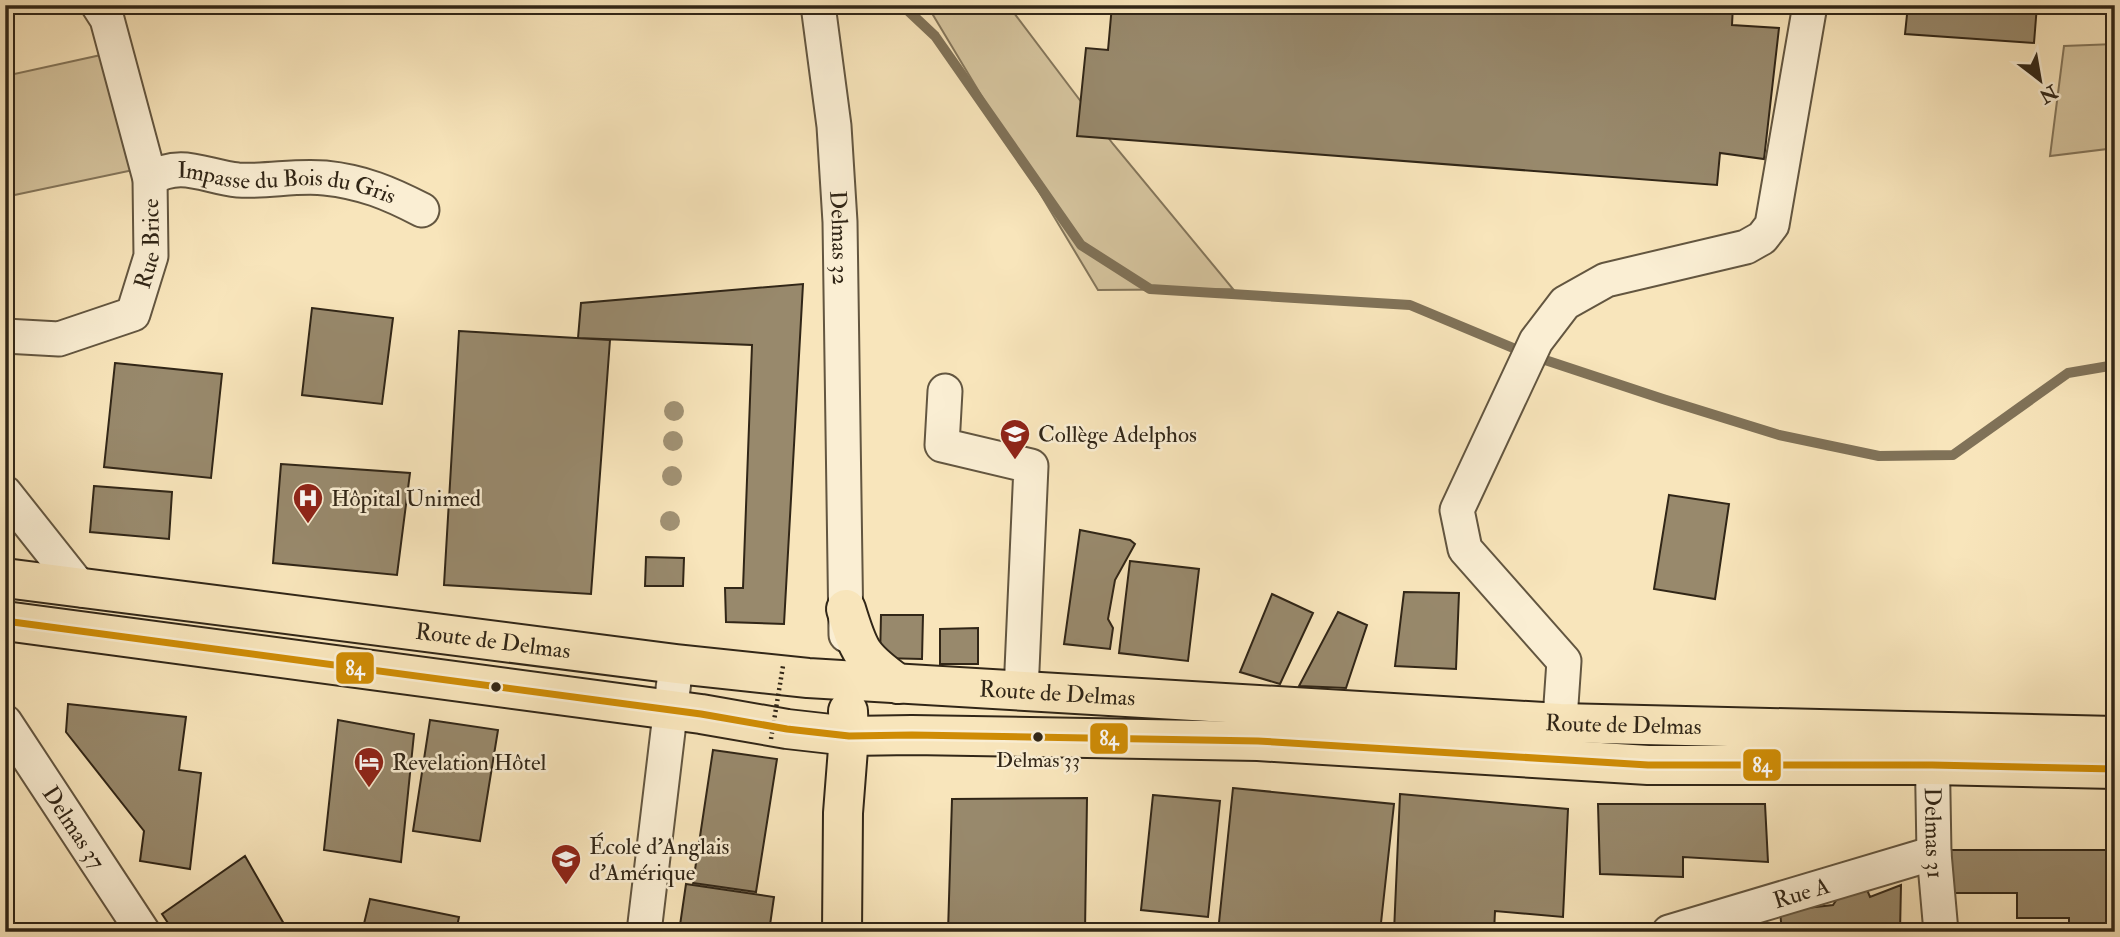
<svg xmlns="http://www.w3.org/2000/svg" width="2120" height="937" viewBox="0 0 2120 937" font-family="'IM FELL Double Pica',serif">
  <rect width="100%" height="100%" fill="#f8e5bb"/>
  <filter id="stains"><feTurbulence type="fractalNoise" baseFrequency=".00286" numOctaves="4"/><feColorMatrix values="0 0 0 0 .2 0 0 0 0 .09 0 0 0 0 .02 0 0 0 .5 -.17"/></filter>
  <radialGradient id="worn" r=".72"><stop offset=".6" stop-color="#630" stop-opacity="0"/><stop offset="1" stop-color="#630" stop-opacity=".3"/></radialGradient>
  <path fill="#d6c59f" stroke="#84765b" stroke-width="2" d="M927,5H1008L1113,144L1233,289L1098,290Z
    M2115,44V148L2050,156L2064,46Z
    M101,55L138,169L5,197V76Z"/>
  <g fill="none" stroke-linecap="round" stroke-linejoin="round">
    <path stroke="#807258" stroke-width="10" d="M902,5L935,36L1081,245L1150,289L1410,305L1530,355L1663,399L1779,435L1879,456L1953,455L2068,373L2115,365"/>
  </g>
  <path fill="#98896c" stroke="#312617" stroke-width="2" d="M1112,5H1733L1732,25L1779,28L1764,159L1720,153L1717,185L1077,136L1086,48L1108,50Z
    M1908,5H2037L2034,43L1905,34Z
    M803,284L784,624L726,622L725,588H743L752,345L578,338L581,303Z
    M312,308L393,318L382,404L302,395Z
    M459,331L610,340L591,594L444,585Z
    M115,363L222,374L211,478L104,467Z
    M281,464L410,473L397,575L273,563Z
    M94,486L172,492L169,539L90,532Z
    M1669,495L1729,504L1715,599L1654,589Z
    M1080,530L1130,540L1135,544L1115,580L1108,619L1113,628L1110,649L1064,644Z
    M646,557L684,558L683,586H645Z
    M1130,561L1199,569L1188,661L1119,653Z
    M1404,592L1459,593L1456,669L1395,666Z
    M1272,594L1313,613L1280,684L1240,672Z
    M1338,612L1367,625L1346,688L1299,686Z
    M881,615H923L922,659L880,658Z
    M978,628V664H940V629Z
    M68,704L186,717L179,770L201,773L190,869L140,861L144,831L66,732Z
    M338,720L414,734L401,862L324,850Z
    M430,720L498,730L480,841L413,831Z
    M713,750L777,759L756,892L693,883Z
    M1233,788L1394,804L1380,932H1218Z
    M1400,794L1568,809L1563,917L1495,911L1494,932H1394Z
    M1153,795L1220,801L1208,917L1141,910Z
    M1087,798L1085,932H948L952,799Z
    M1598,804H1765L1768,862L1683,857V877L1600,874Z
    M1951,850H2115V932H2069V918H2017V893H1951Z
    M245,856L284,924L271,932H174L162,914Z
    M686,884L774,897L769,932H679Z
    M1865,885L1870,897L1901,885L1900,932H1782L1780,911L1833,905L1839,896Z
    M370,899L459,917L456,932H362Z"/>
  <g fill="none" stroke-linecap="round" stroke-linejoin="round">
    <g stroke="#635640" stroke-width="37">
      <g id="minor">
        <path id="s1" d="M818,5L834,126L840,222L846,635"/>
        <path id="s2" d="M150,179C181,159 206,177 238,180C267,182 296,175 325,178C363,182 389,193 422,210"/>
        <path id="s3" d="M5,336L59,339L133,314L151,256L150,179L107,19L98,5"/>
        <path d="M945,391L942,445L1031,466L1021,692"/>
        <path d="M5,493L82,590"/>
        <path id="s4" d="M5,722L143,932"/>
        <path id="s5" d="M1932,739L1934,853L1941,932"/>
        <path d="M1558,748L1564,661L1465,549L1457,510L1536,341L1565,303L1606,280L1746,247L1762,238L1772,225L1810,5"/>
        <path d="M644,932L676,664"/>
        <path id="s6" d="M1669,932L1934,853"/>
      </g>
    </g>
    <g stroke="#312617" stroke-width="42">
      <g id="major">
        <path id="s7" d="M5,578L676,664L808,678L1560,723L2115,736"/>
        <path d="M846,609C859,652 861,657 898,684"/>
        <path d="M5,621L701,714L787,729L849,736L912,735L1258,741L1648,765H1932L2115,769"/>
        <path d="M842,932L843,813L849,736L848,711"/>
      </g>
    </g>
    <use href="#minor" stroke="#faeed3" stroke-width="33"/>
    <use href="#major" stroke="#f8e5bb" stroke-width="38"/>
    <path stroke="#312617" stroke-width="4.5" stroke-dasharray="2 3.5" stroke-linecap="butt" d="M771,739L783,666"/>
    <g stroke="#faeed3" stroke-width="12">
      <path id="bus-1" d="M5,621L701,714L787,729L849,736L912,735L1258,741L1648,765H1932L2115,769"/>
    </g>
    <use href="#bus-1" stroke="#cf8c05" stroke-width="7"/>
  </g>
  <g fill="#a19274">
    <circle cx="674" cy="411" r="10"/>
    <circle cx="673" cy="441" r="10"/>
    <circle cx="672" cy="476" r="10"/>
    <circle cx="670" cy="521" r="10"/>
  </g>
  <defs>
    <g id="school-pin" transform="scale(1.575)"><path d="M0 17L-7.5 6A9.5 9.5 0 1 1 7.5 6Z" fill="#8f2418" stroke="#faeed3"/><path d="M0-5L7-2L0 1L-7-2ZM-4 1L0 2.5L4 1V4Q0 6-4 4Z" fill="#fff"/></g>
    <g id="hospital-pin" transform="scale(1.575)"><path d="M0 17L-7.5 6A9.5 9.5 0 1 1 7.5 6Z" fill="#8f2418" stroke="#faeed3"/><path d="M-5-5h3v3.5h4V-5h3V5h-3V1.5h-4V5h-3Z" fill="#fff"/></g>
    <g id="hotel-pin" transform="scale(1.575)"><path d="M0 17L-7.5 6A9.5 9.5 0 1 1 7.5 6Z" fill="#8f2418" stroke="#faeed3"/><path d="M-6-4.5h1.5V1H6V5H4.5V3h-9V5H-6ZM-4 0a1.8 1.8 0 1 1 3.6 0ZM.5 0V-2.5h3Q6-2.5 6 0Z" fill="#fff"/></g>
  </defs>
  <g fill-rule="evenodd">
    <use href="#school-pin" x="1015" y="434"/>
    <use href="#hospital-pin" x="308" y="498"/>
    <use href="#hotel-pin" x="369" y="762"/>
    <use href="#school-pin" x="566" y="859"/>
  </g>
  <g fill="#312617" stroke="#faeed3" stroke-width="2.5">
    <circle cx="496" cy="687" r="6"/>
    <circle cx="1038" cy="737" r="6"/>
  </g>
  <g text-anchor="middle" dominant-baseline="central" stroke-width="5" stroke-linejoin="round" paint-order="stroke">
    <g font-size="21" fill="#312617" stroke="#faeed3">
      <text x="1038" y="760">Delmas 33</text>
    </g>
    <g font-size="23" fill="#312617" stroke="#faeed3">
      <text stroke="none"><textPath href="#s2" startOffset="140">Impasse du Bois du Gris</textPath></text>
      <text stroke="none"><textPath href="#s1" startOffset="234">Delmas 32</textPath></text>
      <text stroke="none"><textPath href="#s3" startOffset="205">Rue Brice</textPath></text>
      <text stroke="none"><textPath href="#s7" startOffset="492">Route de Delmas</textPath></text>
      <text stroke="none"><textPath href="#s7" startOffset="1059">Route de Delmas</textPath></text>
      <text stroke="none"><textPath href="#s7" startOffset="1626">Route de Delmas</textPath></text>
      <text stroke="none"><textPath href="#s4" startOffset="126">Delmas 37</textPath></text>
      <text stroke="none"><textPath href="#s5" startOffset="94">Delmas 31</textPath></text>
      <text stroke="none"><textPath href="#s6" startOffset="138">Rue A</textPath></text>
    </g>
    <g font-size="23" fill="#312617" stroke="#faeed3" text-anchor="start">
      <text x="1038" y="434">Collège Adelphos</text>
      <text x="331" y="498">Hôpital Unimed</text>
      <text x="392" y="762">Revelation Hôtel</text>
      <text x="589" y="846">École d'Anglais<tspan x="589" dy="26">d'Amérique</tspan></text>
    </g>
  </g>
  <g stroke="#faeed3" stroke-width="2.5">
    <rect x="335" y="651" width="40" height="34" rx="7" fill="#cf8c05"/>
    <rect x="1089" y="722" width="40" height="33" rx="7" fill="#cf8c05"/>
    <rect x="1742" y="748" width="40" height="34" rx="7" fill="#cf8c05"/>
  </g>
  <g font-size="19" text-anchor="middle" font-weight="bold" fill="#fff">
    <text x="355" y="675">84</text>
    <text x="1109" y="745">84</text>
    <text x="1762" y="772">84</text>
  </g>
  <rect width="2120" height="937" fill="none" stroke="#f8e5bb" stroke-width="28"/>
  <rect x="7" y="7" width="2106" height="923" fill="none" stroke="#312617" stroke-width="3.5"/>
  <rect x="14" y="14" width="2092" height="909" fill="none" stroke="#312617" stroke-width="2"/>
  <g transform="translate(2040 80) rotate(149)" stroke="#faeed3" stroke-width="5" paint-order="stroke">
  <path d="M0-5L12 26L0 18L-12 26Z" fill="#312617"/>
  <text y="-10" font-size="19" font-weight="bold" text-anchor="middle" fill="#312617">N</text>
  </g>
  <rect width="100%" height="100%" filter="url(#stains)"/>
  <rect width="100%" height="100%" fill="url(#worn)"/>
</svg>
